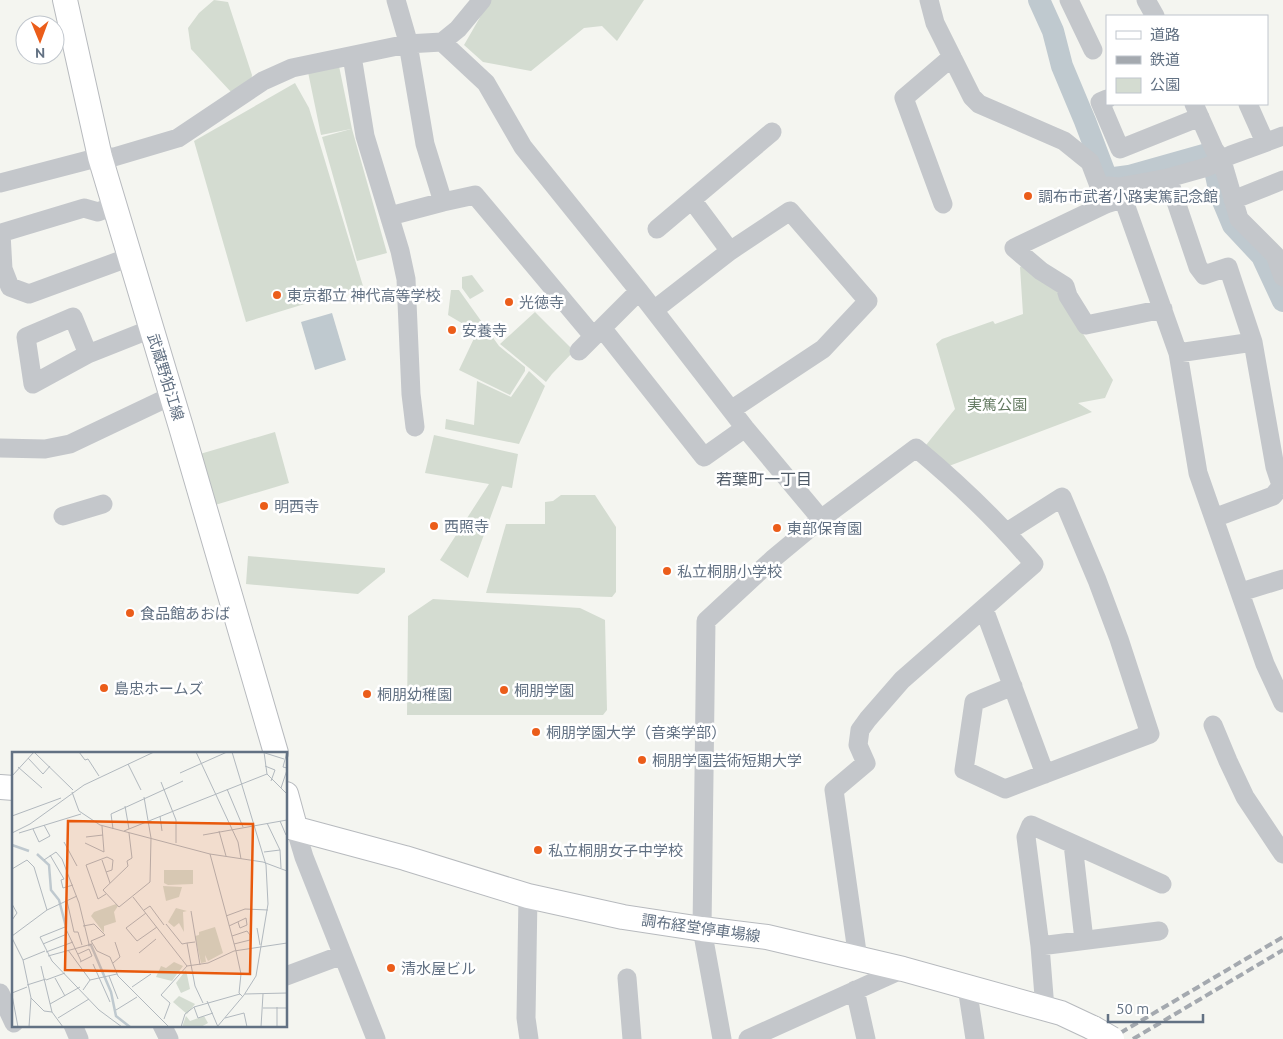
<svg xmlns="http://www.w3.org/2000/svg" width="1283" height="1039" viewBox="0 0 1283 1039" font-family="Ubuntu,'Noto Sans JP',sans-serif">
  <rect width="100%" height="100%" fill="#f4f5f0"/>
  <path fill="#d4dcd1" d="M214,0L228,2L252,75L251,82L231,92L191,49L188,28L199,13Z
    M490,0H644L617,41L602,26L584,28L531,71L483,62L464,45Z
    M339,66L352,129L387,253L357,261L322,137L351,129L321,135L308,72Z
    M295,83L309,108L363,286L246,322L194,141Z
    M1026,265L1062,288L1078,326L1113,380L1105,398L1078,403L1092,412L941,469L922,450L955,409L936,344L942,339L993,321L995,324L1023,314L1020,267Z
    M472,275L484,291L470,299L462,288V277Z
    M451,290H459L499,346L525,367V371L510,395L459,370L477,332L448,315Z
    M535,312L574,351L552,374L546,382L500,344Z
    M529,371L545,386L519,444L445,429L446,419L474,425L477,381L511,397Z
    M275,432L289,483L215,505L200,454Z
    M434,435L518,454L512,488L502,486L468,578L440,560L489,484L425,473Z
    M561,495H595L616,527V592L612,597L486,593L506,524H545V502L553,501Z
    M248,556L385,568V572L358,594L246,584Z
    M433,599L580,608L605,620L607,710L603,715H407L408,616Z"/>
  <path fill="#bfc9cf" d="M332,313L346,360L315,370L301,322Z"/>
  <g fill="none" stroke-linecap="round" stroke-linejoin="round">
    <path stroke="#bfc9cf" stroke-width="22" d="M1039,0L1053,31L1062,66L1085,121L1107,179L1129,176L1207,154L1212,156L1220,194L1233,225L1262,256L1283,301"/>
    <g stroke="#b7babe" stroke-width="26">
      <path id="major" d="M65,0L100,157L181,427L276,753
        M0,787L14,788
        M286,794L295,827
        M286,826L405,858L528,896L623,917L702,929L767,937L903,969L1061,1013L1093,1028"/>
    </g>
    <path stroke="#c4c7cb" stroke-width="19" d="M929,0L935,23L972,97L979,104L1064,141L1090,162L1106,204
      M1069,0L1093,50
      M1146,0L1155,16
      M442,42L458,29L482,0
      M352,56L365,136L400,251L406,279L411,394L415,427
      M1107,99L1100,102L1120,149L1200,117
      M1194,104L1214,149L1222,161L1239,219L1275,255L1283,277
      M1248,104L1265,142
      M1168,178L1198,267L1204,275L1228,267L1253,342L1275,467L1281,485
      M0,183L100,157H114L178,138L263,81L292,68L407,44L442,42L486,83L523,147L639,291L745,428L821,519
      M1108,186L1119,187L1168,178L1207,167L1231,155L1283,136
      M1119,187L1178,353L1198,473L1265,664L1283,703
      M1122,199L1106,204L1014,248L1041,271L1065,286L1068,296L1086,325L1163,309
      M692,200L730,251
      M1233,200L1283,180
      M443,202L475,195L593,336
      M943,204L904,98L952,57
      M115,205L98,212L84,208L1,233L3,269L10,287L29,294L130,257
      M390,216L443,202L425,144L407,38L396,0
      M657,229L772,132
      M654,310L730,251L790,211L868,301L823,349L731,410
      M602,328L704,457L745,428
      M579,351L639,291
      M1178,353L1253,342
      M88,354L73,317L26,337L33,384L88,354L151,329
      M0,448L45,449L70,444L171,396
      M63,516L103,504
      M1214,518L1273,496L1283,484
      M1007,532L1062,497L1097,580L1119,639L1150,734L1005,789L964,770L974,702L1013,686
      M1241,592L1283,579
      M984,609L1045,774
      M1213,725L1228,761L1245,797L1283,854
      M295,827L304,857L376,1039
      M1073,844L1084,940
      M528,896L526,1018L529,1039
      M1040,946L1159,931
      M286,976L342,955
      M627,978L632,1039
      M967,987L975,1039
      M855,990L866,1039
      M0,993L14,1023
      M1045,1009L1040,946L1026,837L1031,825L1162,884
      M73,1025L79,1039
      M162,1025L169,1039
      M722,1039L702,929L706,621L774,558L821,519L916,448C958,483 998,521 1034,564L902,680L868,719L860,730L858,745L866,763L834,790L858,959
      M748,1039L903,969"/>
    <use href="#major" stroke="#fff" stroke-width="24"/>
    <path stroke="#a4a9af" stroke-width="4" stroke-dasharray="8 4" stroke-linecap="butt" d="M1110,1039L1283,937
      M1133,1039L1283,950"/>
    <g stroke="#b7babe" stroke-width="26" stroke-linecap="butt">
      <path id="major-bridge" d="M1093,1028L1112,1039"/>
    </g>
    <use href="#major-bridge" stroke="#fff" stroke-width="24"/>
  </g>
  <g fill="#eb5d1a" stroke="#fff" stroke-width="2">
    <circle cx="1028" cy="196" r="5"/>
    <circle cx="277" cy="295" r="5"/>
    <circle cx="509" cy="302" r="5"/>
    <circle cx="452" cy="330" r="5"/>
    <circle cx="264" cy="506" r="5"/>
    <circle cx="434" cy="526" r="5"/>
    <circle cx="777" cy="528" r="5"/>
    <circle cx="667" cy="571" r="5"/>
    <circle cx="130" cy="613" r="5"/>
    <circle cx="104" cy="688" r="5"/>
    <circle cx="504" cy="690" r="5"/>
    <circle cx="367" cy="694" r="5"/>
    <circle cx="536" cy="732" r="5"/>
    <circle cx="642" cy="760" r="5"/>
    <circle cx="538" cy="850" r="5"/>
    <circle cx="391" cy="968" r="5"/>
  </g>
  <g text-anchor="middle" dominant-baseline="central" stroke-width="5" stroke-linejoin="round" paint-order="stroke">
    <g font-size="15" fill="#627183" stroke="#fff" text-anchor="start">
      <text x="1038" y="196">調布市武者小路実篤記念館</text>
      <text x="287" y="295">東京都立 神代高等学校</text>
      <text x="519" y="302">光徳寺</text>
      <text x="462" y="330">安養寺</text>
      <text x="274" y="506">明西寺</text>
      <text x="444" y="526">西照寺</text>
      <text x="787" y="528">東部保育園</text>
      <text x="677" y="571">私立桐朋小学校</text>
      <text x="140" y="613">食品館あおば</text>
      <text x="114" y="688">島忠ホームズ</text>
      <text x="514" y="690">桐朋学園</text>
      <text x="377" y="694">桐朋幼稚園</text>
      <text x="546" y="732">桐朋学園大学（音楽学部）</text>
      <text x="652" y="760">桐朋学園芸術短期大学</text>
      <text x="548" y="850">私立桐朋女子中学校</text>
      <text x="401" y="968">清水屋ビル</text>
    </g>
    <g font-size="15" fill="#627183" stroke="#fff">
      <text transform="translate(166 377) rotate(73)">武蔵野狛江線</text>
      <text transform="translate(701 928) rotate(8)">調布経堂停車場線</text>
    </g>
    <g font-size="15" fill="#647a61" stroke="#fff">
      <text x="997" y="404">実篤公園</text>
    </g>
    <g font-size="16" fill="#505b68" stroke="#fff">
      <text x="764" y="479">若葉町一丁目</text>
    </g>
  </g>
  <g transform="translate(12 752)">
    <rect width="275" height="275" fill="#f4f5f0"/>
    <path d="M152,118H181V132L156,133L152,131ZM151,134L170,135L167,145L154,149ZM104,152L106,154L102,160L104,170L92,174V181L79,164L82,160ZM164,156L175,159L171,160L172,180L167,171L162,175L156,170ZM203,175L211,201L196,209L193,203L194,210L189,211L183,184L187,183V180ZM162,210L171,214L160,229L144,225L149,214L154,216ZM174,218L178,237L169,241L164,231ZM167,244L183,252L175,262L161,250ZM174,264L178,269L192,264L196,271L189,275H170Z" fill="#d4dcd1"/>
    <path fill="none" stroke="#bfc9cf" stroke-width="2.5" d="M0,93L17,99M25,102L37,113L39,138L47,148L54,175M76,193H79L99,240L104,264L118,275"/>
    <path fill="none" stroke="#b1b8be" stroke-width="1" d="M22,0L61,38M67,0L73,8L76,7L87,24M184,0L226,90L229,107M252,0L255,22L275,42M275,0L271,15L275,16M253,1L272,7M16,6L31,22L38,14M116,12L129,38M253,14L263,18L259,29M6,15L30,36M168,21L215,0M0,24L22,0M149,30L164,68V91M269,36L275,18M215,37L231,75M60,40L67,59L88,73L198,102L251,110L275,119M179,52L255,22M113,54L117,77M0,64L49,46M148,64L150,79M268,69L274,83M255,71L268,98L269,116M21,77L27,90L38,84L32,73M101,77L99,62L171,29M112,79L179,52M207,79L214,104M0,81L18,72L72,33L142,0M7,81L69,62M117,81L120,106L115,109L116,114L91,138L107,155L138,130L139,86L132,45M191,83L275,68M74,85L91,83M52,90L65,114M73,91L92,100L90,74M252,100L268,98M198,102L224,199L229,222L227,241L231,245M38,103L52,127L49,128L51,136L61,133M32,108L44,100L50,107L67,151L77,192M90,108L98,131M0,117L15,108L22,115L35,158M94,120L100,118L101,108L95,105L74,113L86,147L94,142M121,145L175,214M55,149L62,180H66L70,193M132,158L138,154L152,173M179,159L188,213M134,161L114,176L125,189L145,175M214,164L233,157L256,158M0,168L5,161L0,152M154,172L170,192L175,191M71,174L82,172L93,183L79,189M217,174L234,166L235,173L228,176L226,170M245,176L248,193M0,184L35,158L65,144M220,184L235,179L238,183V188L222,192M0,186L11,208L19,246L32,259L40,260M79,189L85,199L98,205L106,224L157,275M183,190L175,191L183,234L191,251M31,192L55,182M56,198L78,228M34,200L61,190M127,201L144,187M66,202L77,197L80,204L68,210M36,204L80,192M11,208L33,199M69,209L53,175L28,185L40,209L87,258L110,275M101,211L108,205L103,190M81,212L98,250M29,214L40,260L51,275M97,224L106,247M43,226L53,244M34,228L53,221M15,233L34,227M120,235L139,222M71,238L78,228L105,222M0,241L15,235M233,242L275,241M0,243L6,275M195,249L206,275M38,252L68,235M182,255L186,266L201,261M265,255V275M251,256H275M104,258L125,245M46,266L77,247M213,266L232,261L235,275M152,267L158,251L149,243L175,214L196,211L222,199L275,191M17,275L19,246M169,275L173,262L182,255L228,242M205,275L232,243L244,224L256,152L254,113L220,0M249,275L251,242"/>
    <path fill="#e8590c" fill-opacity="0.15" stroke="#e8590c" stroke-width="2.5" d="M56,69L241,72L238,222L53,218Z"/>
    <rect width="275" height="275" fill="none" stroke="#627183" stroke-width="2.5"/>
  </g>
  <rect x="1106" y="15" width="162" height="90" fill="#ffffff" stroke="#c0c6cd"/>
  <rect x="1116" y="31" width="25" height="8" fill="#ffffff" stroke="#c0c6cd"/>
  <text x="1150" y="40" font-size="15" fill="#627183">道路</text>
  <rect x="1116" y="56" width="25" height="8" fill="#a4a9af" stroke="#c0c6cd"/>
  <text x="1150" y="65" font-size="15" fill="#627183">鉄道</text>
  <rect x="1116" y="78" width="25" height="15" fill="#d4dcd1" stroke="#c0c6cd"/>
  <text x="1150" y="90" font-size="15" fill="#627183">公園</text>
  <g transform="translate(40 40) rotate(179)"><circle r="24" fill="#ffffff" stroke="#c0c6cd"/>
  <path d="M0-4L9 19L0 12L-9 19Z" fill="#eb5d1a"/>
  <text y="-8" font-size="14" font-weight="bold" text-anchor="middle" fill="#627183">N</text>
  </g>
  <path d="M1108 1014v8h95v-8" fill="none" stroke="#627183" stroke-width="2.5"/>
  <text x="1116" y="1014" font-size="15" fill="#627183" stroke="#ffffff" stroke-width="4" paint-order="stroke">50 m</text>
</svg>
